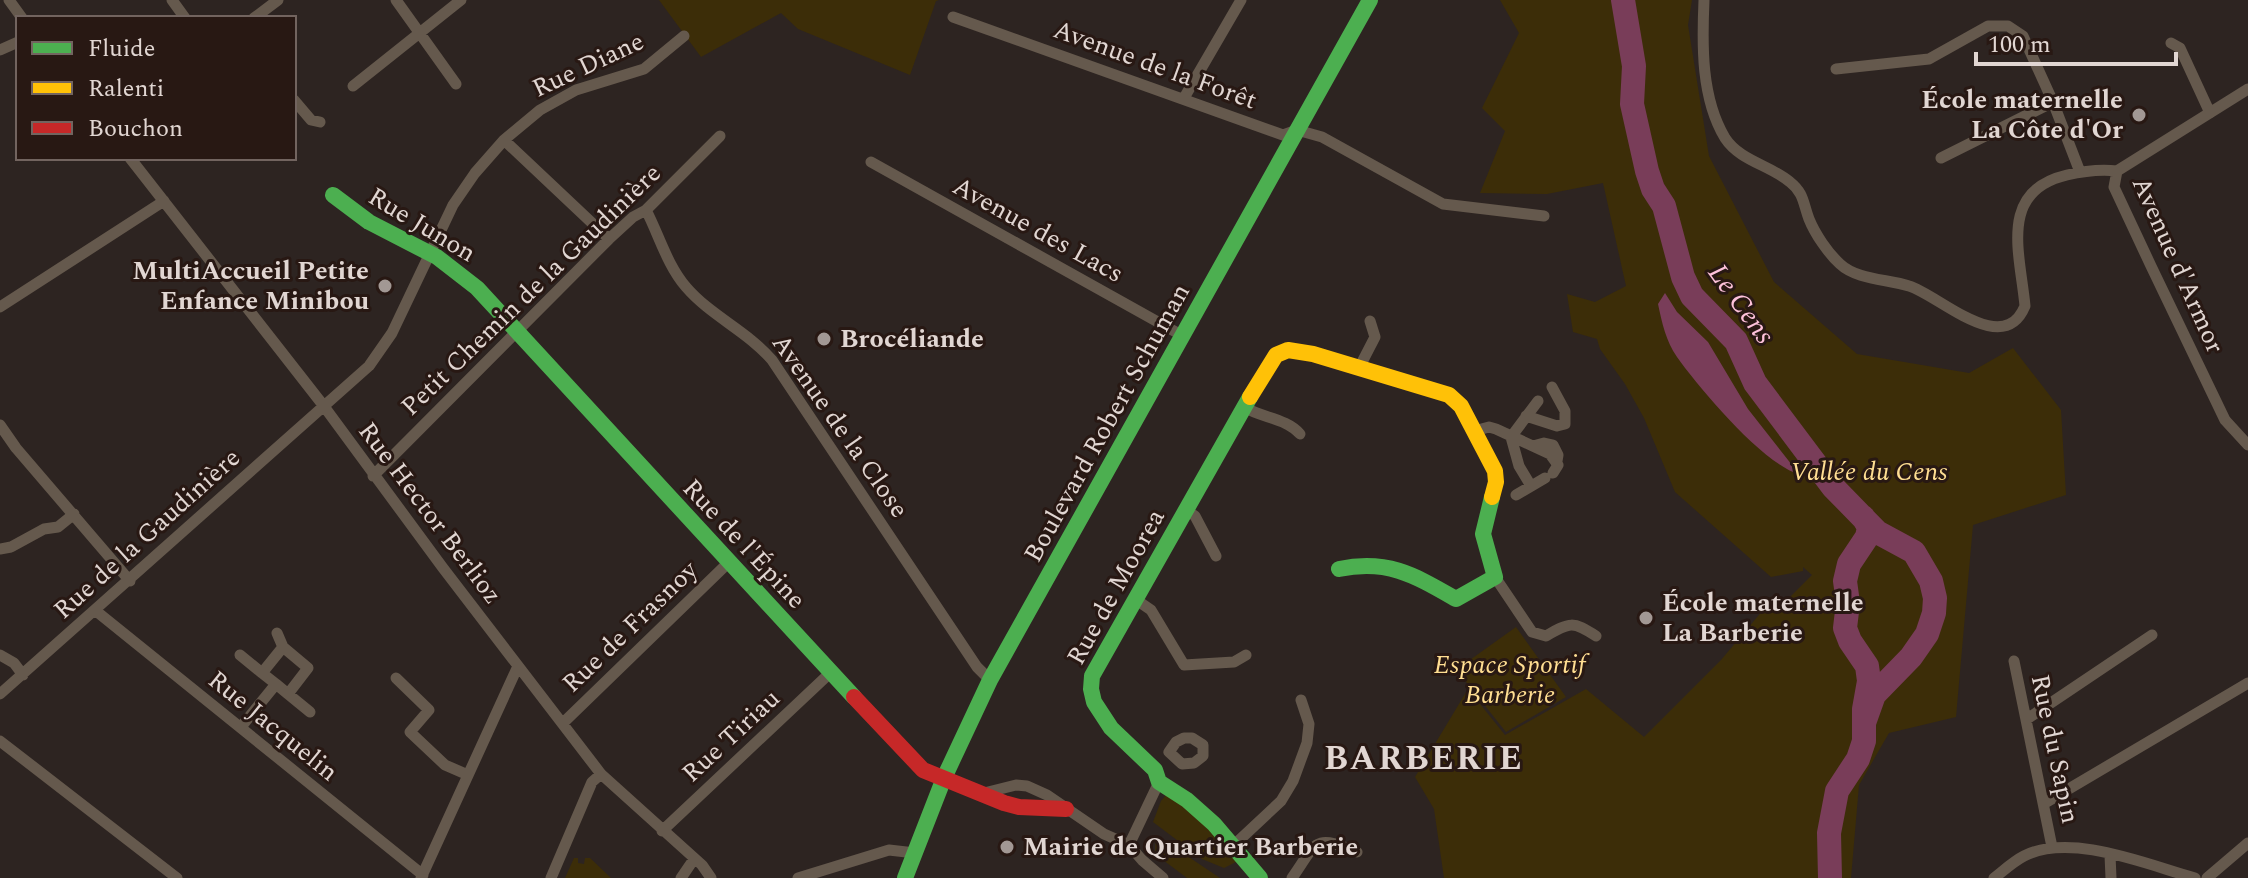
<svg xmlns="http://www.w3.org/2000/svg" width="2248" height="878" viewBox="0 0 2248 878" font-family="Spectral,serif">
  <rect width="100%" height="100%" fill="#2d2421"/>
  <path fill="#3c2d08" d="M659,0H939L936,1L910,75L798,29L781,13L701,57Z
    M1500,0H1692L1688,25L1709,156L1774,282L1857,354L1969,373L2013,348L2061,410L2066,495L1973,525L1956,717L1889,733L1859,785L1851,878H1444L1434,809L1415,777L1468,689L1505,735L1586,689L1644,737L1721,660L1769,603L1777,610L1812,575L1803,567V571L1771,577L1675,492L1644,418L1625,384L1600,349L1597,339L1573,332L1567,294L1595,302L1626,286L1603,183L1547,194L1480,193L1505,131L1482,108L1519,33Z
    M1516,627L1566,697L1506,732L1462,677L1460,667Z
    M1166,795L1177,798L1240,860L1224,868L1202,859L1153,822L1161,801Z
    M1156,835L1220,878H1187L1155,854Z
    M574,858H578V863L584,864L585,858H590L611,878H565Z"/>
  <path fill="#793d59" d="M1665,293L1677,312L1708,342L1748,409L1799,474C1764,465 1699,388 1677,357C1666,341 1662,323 1658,304Z"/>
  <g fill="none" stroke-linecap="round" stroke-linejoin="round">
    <path stroke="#793d59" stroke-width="24" d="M1623,0L1634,66L1632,104L1647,171L1653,189L1664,206L1683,277L1692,296L1736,341L1755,383L1833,487L1877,532L1914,552L1931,581L1935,598L1934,613L1927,634L1911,657L1874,695L1864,723
      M1830,878L1829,833L1837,791L1858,759L1864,741V709L1869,681L1867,666L1850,641L1845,628L1848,603L1845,581L1849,564L1867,537L1869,527L1863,517"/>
    <path stroke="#65594d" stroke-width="11" d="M9,0L22,18
      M172,0L185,18
      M396,0L456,84
      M1704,0C1702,45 1701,98 1725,138C1740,161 1770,165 1790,182C1804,193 1803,203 1809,219C1815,234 1828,253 1840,264C1857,280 1888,279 1909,286C1939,295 2003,359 2025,306C2020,253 1998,191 2067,175C2084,171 2099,169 2117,171
      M953,17L1283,135L1297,130L1322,137L1443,204L1544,216
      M254,18L278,0
      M2171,43L2180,48L2210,113
      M0,50L18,42
      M1836,69L1929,59L1988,26H2008L2023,36L2053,102L2080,172
      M353,86L461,0
      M1184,98L1241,0
      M294,100L311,120L320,122
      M504,140L609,239
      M130,158L323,405L443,568L601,774L702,865L711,878
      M1941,158L2053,102
      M871,162L1183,336
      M2117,171L2114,187L2151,266L2225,420L2248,445
      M2117,171L2248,89
      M646,210C659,235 667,265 686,287C711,316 747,331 772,360L977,667L990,680
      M0,307L164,201
      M1359,368L1375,337L1370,321
      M1244,407C1262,418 1286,418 1300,434
      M1526,416L1557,426L1565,424V411L1552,387
      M0,425L16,448L130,581
      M1474,431L1489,427L1496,429L1550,454L1558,465L1553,473
      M1533,446L1544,443L1553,445L1558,455L1557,461
      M373,476L609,239L633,217L646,210L720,136
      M1531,486L1519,466L1511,437L1538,401
      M1516,495L1545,478
      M1186,510L1195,516L1216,556
      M0,549L11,547L44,529L58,527L74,514
      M1495,577L1532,632L1546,636C1570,622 1573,621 1596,636
      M1135,599L1151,610L1184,665L1234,662L1246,655
      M96,611L423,875
      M277,633L283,647
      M0,655L14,663L23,675
      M240,655L262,673
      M2014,661L2052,847
      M396,678L429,710L410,732L445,765L468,775
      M0,694L369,366L392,333L453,205L475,173L504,140L540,110L576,90L644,69L684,36
      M288,694L310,712
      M2027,719L2152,635
      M563,723L728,563
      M241,727L276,684L288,694L308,668L283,647L262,673L276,684
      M1184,738H1192L1203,745V756L1194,763L1182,764L1169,752L1176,742Z
      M0,741L177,878
      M984,793L1016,785L1027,786L1047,795L1104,834L1129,845L1142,860L1163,878
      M2045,803L2248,683
      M662,831L830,673
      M1129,845L1159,782
      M1234,845L1281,801L1293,781L1307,743L1309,724L1301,700
      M2110,855L2111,878
      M421,878L518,666
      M551,878L592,782L601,774
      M681,878L694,859
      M798,878L889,850L915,853
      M1292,878C1317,843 1312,833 1357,852
      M1994,878C2003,871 2014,861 2024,856C2071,832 2148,865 2195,878
      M2207,878L2248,843"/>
    <path stroke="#4caf50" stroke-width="16" d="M333,195L369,222L437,257L477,288L854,697
      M1250,397L1092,676L1091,689L1094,702L1111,728L1155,770L1159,782L1187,800L1214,824L1260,878
      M1339,569C1388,559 1414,575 1456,599L1495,577L1483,534L1492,497
      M905,878L944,778L990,680L1370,0"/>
    <path stroke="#ffc107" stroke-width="16" d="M1250,397L1276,355L1288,350L1313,354L1449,395L1461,406L1495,471L1496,482L1492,497"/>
    <path stroke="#c62828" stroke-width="16" d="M854,697L923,770L1004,803L1019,807L1066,809"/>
  </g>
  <g fill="#a29894" stroke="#281813" stroke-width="3">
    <circle cx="2139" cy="115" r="8"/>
    <circle cx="385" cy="286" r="8"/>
    <circle cx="824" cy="339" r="8"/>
    <circle cx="1646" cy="618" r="8"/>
    <circle cx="1007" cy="847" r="8"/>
  </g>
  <g text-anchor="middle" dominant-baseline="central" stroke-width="6" stroke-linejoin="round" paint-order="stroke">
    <g font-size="26" fill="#e1d6d2" stroke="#281813">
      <text transform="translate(588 65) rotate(-25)">Rue Diane</text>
      <text transform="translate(1155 65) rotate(20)">Avenue de la Forêt</text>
      <text transform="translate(422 225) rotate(31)">Rue Junon</text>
      <text transform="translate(1038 230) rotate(29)">Avenue des Lacs</text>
      <text transform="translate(2178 265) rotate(66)">Avenue d'Armor</text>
      <text transform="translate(531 290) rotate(-44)">Petit Chemin de la Gaudinière</text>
      <text transform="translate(1107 423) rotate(-61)">Boulevard Robert Schuman</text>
      <text transform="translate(840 426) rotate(55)">Avenue de la Close</text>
      <text transform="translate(430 513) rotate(53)">Rue Hector Berlioz</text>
      <text transform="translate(147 534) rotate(-42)">Rue de la Gaudinière</text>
      <text transform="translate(744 544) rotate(47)">Rue de l'Épine</text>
      <text transform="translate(1116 587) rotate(-61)">Rue de Moorea</text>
      <text transform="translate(630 627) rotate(-44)">Rue de Frasnoy</text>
      <text transform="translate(273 726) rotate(39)">Rue Jacquelin</text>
      <text transform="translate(731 736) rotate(-43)">Rue Tiriau</text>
      <text transform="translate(2055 749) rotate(78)">Rue du Sapin</text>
    </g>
    <g font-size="26" font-weight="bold" fill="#e1d6d2" stroke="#281813" text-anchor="start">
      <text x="2123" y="100" text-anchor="end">École maternelle<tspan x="2123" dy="30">La Côte d'Or</tspan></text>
      <text x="369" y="271" text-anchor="end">MultiAccueil Petite<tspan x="369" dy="30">Enfance Minibou</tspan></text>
      <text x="840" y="339">Brocéliande</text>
      <text x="1662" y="603">École maternelle<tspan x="1662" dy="30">La Barberie</tspan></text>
      <text x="1023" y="847">Mairie de Quartier Barberie</text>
    </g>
    <g font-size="26" font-style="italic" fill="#ffde92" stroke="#281813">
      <text x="1869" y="472">Vallée du Cens</text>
      <text x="1510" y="665">Espace Sportif<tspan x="1510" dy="30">Barberie</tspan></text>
    </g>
    <g font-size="28" font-style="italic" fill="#fec2db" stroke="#281813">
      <text transform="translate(1741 304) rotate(54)">Le Cens</text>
    </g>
    <g font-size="34" font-weight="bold" letter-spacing="2" fill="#e1d6d2" stroke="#281813">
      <text x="1424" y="759">BARBERIE</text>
    </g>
  </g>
  <rect x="16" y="16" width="280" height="144" fill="#281813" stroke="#72645f" stroke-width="2"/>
  <rect x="32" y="42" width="40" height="12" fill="#4caf50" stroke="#72645f" stroke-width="2"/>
  <text x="88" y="56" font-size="24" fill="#e1d6d2">Fluide</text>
  <rect x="32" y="82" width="40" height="12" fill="#ffc107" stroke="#72645f" stroke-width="2"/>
  <text x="88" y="96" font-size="24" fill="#e1d6d2">Ralenti</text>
  <rect x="32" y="122" width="40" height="12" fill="#c62828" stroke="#72645f" stroke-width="2"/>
  <text x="88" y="136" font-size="24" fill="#e1d6d2">Bouchon</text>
  <path d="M1976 52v12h200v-12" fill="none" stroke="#e1d6d2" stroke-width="4"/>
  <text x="1988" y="52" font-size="24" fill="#e1d6d2" stroke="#281813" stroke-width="6" paint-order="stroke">100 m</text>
</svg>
